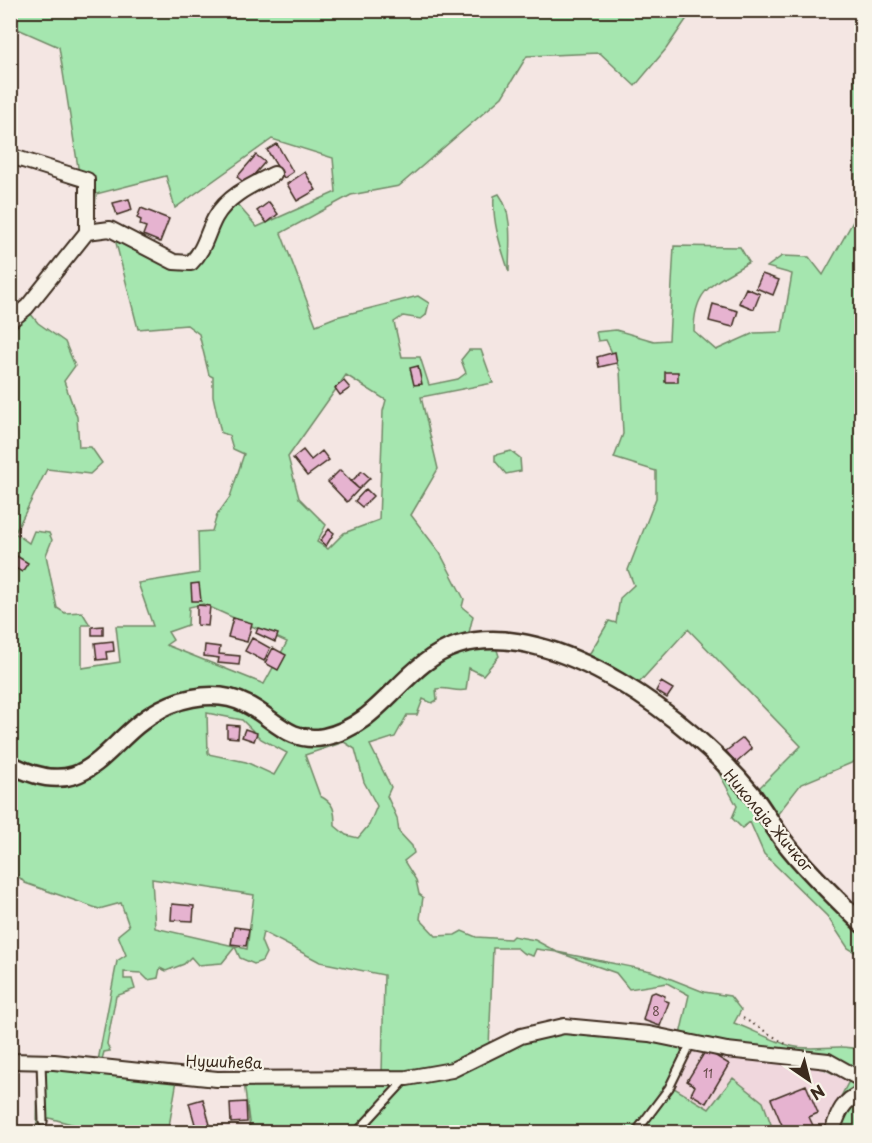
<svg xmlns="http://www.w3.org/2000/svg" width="872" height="1143" viewBox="0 0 872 1143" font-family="'Playpen Sans',sans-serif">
  <rect width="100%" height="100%" fill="#f4e6e3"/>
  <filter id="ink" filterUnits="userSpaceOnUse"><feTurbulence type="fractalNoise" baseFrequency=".0167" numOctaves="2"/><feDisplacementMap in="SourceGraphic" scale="12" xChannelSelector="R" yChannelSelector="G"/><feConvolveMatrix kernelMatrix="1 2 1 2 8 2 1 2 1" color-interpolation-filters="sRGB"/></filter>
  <g filter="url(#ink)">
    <path fill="#f0d7dd" d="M693,1046L779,1058L824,1069L850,1081L838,1099L822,1132H763L772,1127L709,1109L674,1087Z"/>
    <path fill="#a5e6af" stroke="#708866" stroke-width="1.5" fill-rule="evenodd" d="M11,11H692L666,49L635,86L600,53L527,56L502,97L399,186L351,195L281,233L316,325L336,317L418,296L429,303L426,315L421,319L403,316L394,322L402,357H420L429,385L458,379L466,373L461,360L469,350H481L493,383L421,397L438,469L411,515L440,553L464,599L462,607L473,616L468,637L439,645L425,653L362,718L318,735L254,713L277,734L339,740L379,718L425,668L445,655L495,644L499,656L483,675L469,668L466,690C455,692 447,687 436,689L437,700L432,703L423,699L417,715H407L395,737L370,745L391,787L387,796L397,818L399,832L412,846L414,853L404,861L416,880L419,894L423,897L420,919L436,936L455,935L462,931L476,937L510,939L513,936L535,940L557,952L651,971L704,992L730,996L741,1010L734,1023C753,1030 772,1041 791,1046C812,1052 846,1042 861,1051V1132H825L824,1129L849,1081L824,1069L682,1035L693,1046L674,1088L709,1109L733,1078L763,1102L772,1127L763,1132H222L250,1129L244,1082L382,1075L384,975L320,962L263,932L261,941L266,953L262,961L254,964L240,958L235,947L222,963L198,965L191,957L184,964L166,971L160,968L158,978L148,980L141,973L124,972V979H132L135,989L116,996L107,1044L110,1051L104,1052L101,1063L98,1061L117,961L126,955L118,935L129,926L121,903L99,909L25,883L11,869V312L22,303L38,323L65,342L75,366L64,381L77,417L79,447H91L102,463L90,474L47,469L15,533L29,543L34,531L49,533L52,540L46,555L57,608L65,613L82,612L90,625H82V668L120,662L116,626H153L138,583L199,573L198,532L212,531L217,515L230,497L244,454L233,449L229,435L221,433L213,396V377L209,375L199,334L187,325L138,329L114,235L169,264L190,257L188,253L237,204L257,227L336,192L333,158L272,139L175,208L166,176L96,194L94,224L81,186L59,47L11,26ZM346,375L386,400L383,411L379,520L344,533L328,549L317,542L326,525L299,498L288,457ZM203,604L287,642L264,684L166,645L173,640L168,632L188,625L189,607ZM207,713L242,720L261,739L287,753L274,775L246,762L208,754ZM344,742L355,749L364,782L377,806L369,825L358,838L346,835L335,826C335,810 334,803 320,796L305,755ZM152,879L254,895L247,949L155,928ZM493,948H517L523,953L533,956L536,949L557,952L616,973L629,989L667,983L689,995L680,1035L564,1022L489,1048Z
      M854,11H861V759L801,784L777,815L758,789L801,746L688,629L637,685L587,658L609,621L616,623L620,598L634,585L628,570L656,498V471L614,458L623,434L620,370L606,340L598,341L596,332L616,330L654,341L669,340L674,246L740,247L749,262C715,283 694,287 694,331L716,350L754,333L782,332L792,274L767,267L782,256L809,257L823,275L855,218Z
      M499,194C514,214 509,248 509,272C501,247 492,223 494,196Z
      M511,451L520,458L521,471L506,474L495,461V455Z
      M714,764L861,918V956L848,948L827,916L764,854L750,822L742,828L732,818L737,806Z
      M38,1065L177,1080L168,1132H101L49,1118L43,1132H37Z"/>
    <path fill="#e6b3d0" stroke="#3b2a1e" stroke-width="1.5" d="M277,144L293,172L284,178L267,150Z
      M256,155L265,162L246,184L237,177Z
      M305,172L316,190L297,201L287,184Z
      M129,199L132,210L117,215L113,203Z
      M269,202L278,214L267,223L257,211Z
      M141,208L169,219L160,242L143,235L146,227L140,225L141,220L137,218Z
      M762,274L779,280L773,295L756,288Z
      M746,288L760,294L754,309L739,303Z
      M713,304L738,311L733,327L709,321Z
      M615,352L617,363L599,367L597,357Z
      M418,366L422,384L414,385L410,368Z
      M665,372H678V382H665Z
      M344,381L350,388L340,395L335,388Z
      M303,450L311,460L322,451L329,460L307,476L293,458Z
      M340,470L359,489L347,502L328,482Z
      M362,471L370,478L359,489L351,482Z
      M366,489L373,496L362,507L355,501Z
      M329,529L334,533L326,546L320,541Z
      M15,555L28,563L22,572L10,565Z
      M199,583L201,601H192L191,584Z
      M197,605L210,606L208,626L197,625Z
      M233,618L252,623L247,642L228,637Z
      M103,626V635H92V627Z
      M258,628L278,634L275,642L256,633Z
      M252,638L270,648L264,661L245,651Z
      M113,641L114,651L106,652L107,659L97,660L95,643Z
      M205,645L220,647L219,654L240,656L239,665L218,663L219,658L204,656Z
      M273,648L286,655L278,670L265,663Z
      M661,682L673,689L667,698L656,691Z
      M227,725L239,726L238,738L227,737Z
      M245,729L257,733L254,741L242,737Z
      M743,738L752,749L736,763L726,751Z
      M172,904L194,906L193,921L171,920Z
      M234,927L249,929L246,946L231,944Z
      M655,992L665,996L664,1000L669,1002L660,1026L643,1020L650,994Z
      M706,1050L729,1064L706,1103L691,1094L695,1086L687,1081Z
      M806,1085L818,1113L809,1117L816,1132H785L771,1099Z
      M203,1099L212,1132H191L189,1126L195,1124L189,1103Z
      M246,1102L247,1122L231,1123L230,1103Z"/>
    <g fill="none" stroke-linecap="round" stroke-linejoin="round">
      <g stroke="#3b2a1e" stroke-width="11">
        <path id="service" d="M41,1062L43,1122
          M357,1132L405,1080
          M636,1132L669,1088L691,1043"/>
      </g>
      <g stroke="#3b2a1e" stroke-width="18">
        <path id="minor" d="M10,156L87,180V232
          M10,321L27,307L87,232L110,229L174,262L191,263C205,249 206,235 215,218C227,196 252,185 274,174
          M10,1061L54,1062L217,1079L407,1078L452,1070L521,1036L564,1026L649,1034L727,1050L828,1061L862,1080
          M832,1132C838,1114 842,1100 862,1093"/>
      </g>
      <g stroke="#3b2a1e" stroke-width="21">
        <path id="tertiary" d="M10,764C91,807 103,740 161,709C186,696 219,690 246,704C273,717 289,744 324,737C382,725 403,662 458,645C554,616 693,722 751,793C763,808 772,825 783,840C806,870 835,897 862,924"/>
      </g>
      <path stroke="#3b2a1e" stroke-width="2" stroke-dasharray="1.5 4.5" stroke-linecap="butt" d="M743,1018L786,1044"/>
      <use href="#service" stroke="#f7f3e8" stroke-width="7"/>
      <use href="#minor" stroke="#f7f3e8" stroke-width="14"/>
      <use href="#tertiary" stroke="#f7f3e8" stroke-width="16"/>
    </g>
  </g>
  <g text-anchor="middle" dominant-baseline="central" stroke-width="4.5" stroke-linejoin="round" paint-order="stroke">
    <g font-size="12" fill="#664c4a">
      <text x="656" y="1011">8</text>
      <text x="708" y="1073">11</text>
    </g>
    <g font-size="15" fill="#3b2a1e" stroke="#f7f3e8">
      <text transform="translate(769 820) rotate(50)">Николаја Жичког</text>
      <text transform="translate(224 1061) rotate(2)">Нушићева</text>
    </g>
  </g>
  <rect width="872" height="1143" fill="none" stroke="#f7f3e8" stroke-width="36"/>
  <rect x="18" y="18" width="836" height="1107" fill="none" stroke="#3b2a1e" stroke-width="2" filter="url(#ink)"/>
  <g transform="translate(809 1080) rotate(145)" stroke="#f7f3e8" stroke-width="4.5" paint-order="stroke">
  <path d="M0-4.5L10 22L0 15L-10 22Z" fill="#3b2a1e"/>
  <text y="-9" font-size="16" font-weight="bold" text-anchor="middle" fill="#3b2a1e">N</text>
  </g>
</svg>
